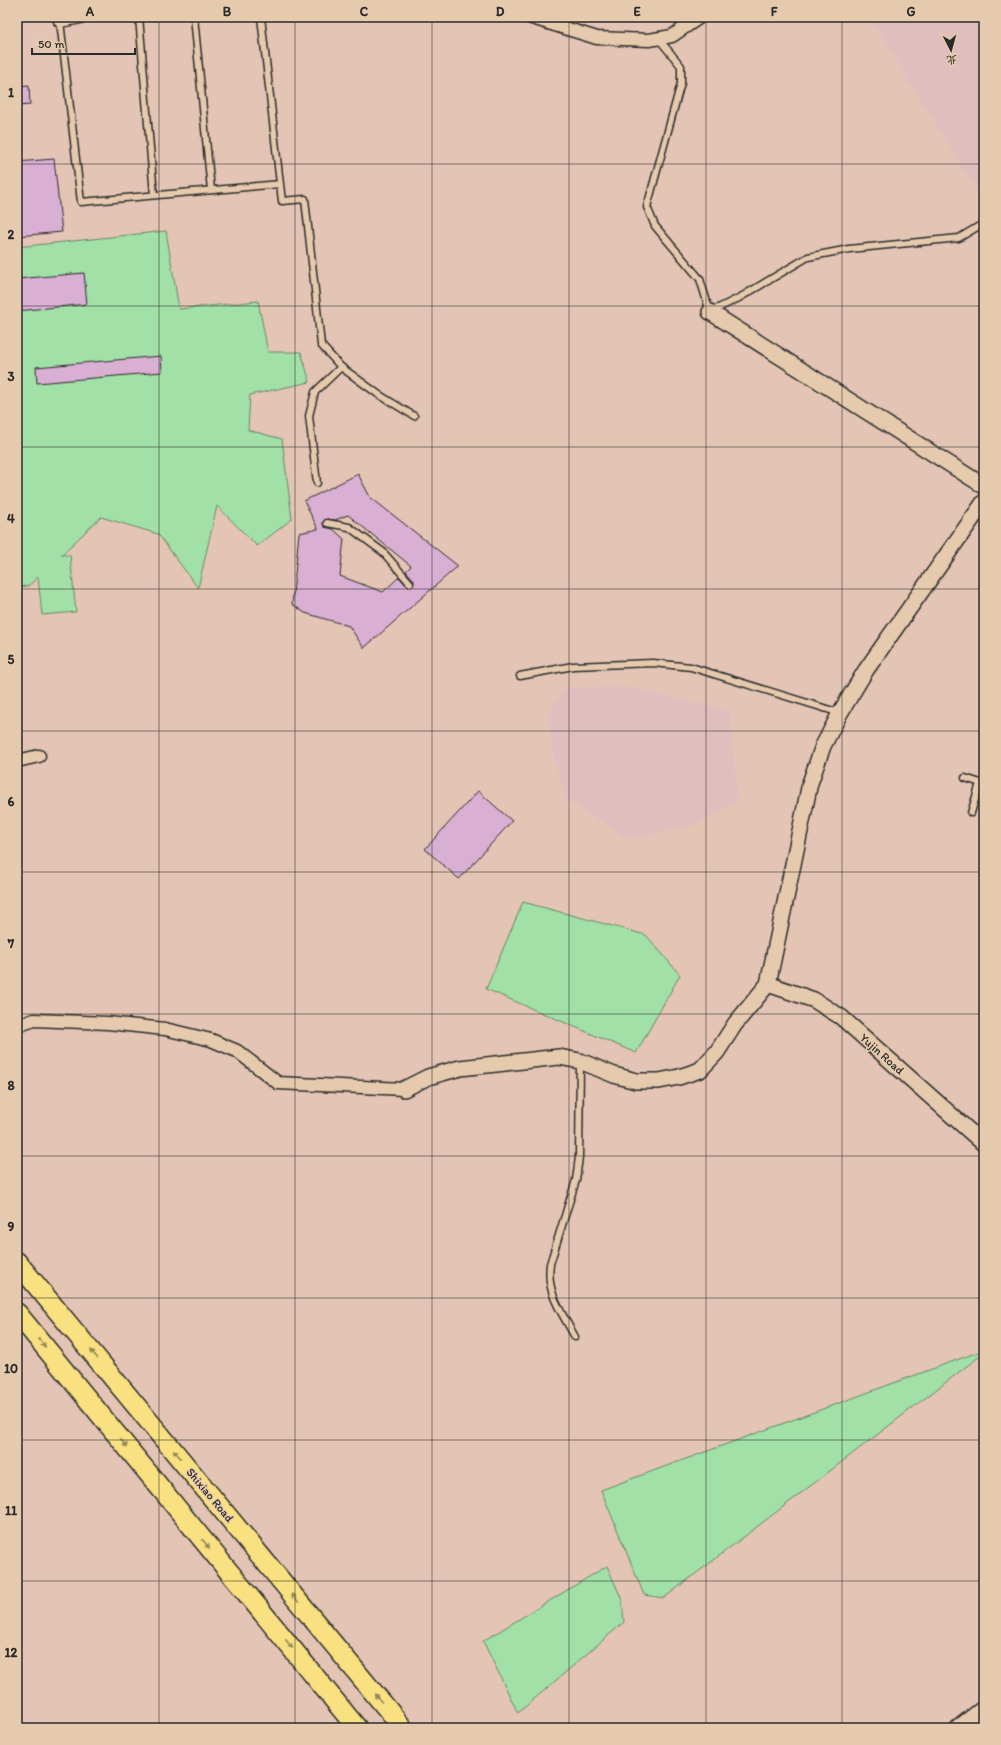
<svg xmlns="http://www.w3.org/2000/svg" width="1001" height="1745" viewBox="0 0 1001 1745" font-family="Itim,'LXGW WenKai TC',sans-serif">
  <rect width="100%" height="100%" fill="#e4c5b5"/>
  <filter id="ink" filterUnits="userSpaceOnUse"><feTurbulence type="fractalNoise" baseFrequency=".025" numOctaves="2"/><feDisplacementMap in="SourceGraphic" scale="8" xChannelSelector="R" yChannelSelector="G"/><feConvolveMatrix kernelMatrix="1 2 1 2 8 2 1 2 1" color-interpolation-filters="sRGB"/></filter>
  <g filter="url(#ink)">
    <path fill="#e1bebe" d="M869,17H984V203Z
      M626,687L730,710L738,802L691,827L629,839L565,799L553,754L548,717L563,688Z"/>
    <path fill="#a1e0a7" stroke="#668669" d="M166,231L179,309L258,301L268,352H301L310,382L250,395L248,430L282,439L292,519L257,546L217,506L198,588L158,534L101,517L61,555H70L76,612L42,615L38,577L28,586L17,587V479H19L17,463V247Z
      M523,902L646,935L680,975L636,1053L486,989Z
      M984,1350V1353L664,1598L644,1595L601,1490Z
      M607,1566L622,1600L624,1622L518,1713L483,1641Z"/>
    <path fill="#daafd4" stroke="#2b2b2b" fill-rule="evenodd" d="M29,85L30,105L17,106V86Z
      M54,159L62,232L17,236V162Z
      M84,273L87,304L17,311V279Z
      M161,356L162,372L37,383L36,367Z
      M358,474L370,497L458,566L364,648L349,626L305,613L292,604L299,533L318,529L304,501ZM348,515L411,566L406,571L414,580L413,586L408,587L399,577L383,592L340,576L344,539L333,529L324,527L323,523L326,519L335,520Z
      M478,791L512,821L459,879L425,849Z"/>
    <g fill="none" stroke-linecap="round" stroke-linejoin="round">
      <g stroke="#2b2b2b" stroke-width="9">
        <path id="service" d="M139,17L154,195
          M194,17L211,190
          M261,17L280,184
          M60,21L81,202L280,184L282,201L305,199L321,345L341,367L378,394L414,416
          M658,38L681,66V83L647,207L655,226L700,279L710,312L739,298L808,257L849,249L959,238L984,223
          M317,483L309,416L315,392L341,367
          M327,523L349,527L383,552L410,583
          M520,676L573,666L653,663L691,667L840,713
          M965,778L984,784
          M971,813L980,783
          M575,1337C562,1312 546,1294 550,1264L576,1180L579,1157L580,1061"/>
      </g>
      <g stroke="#2b2b2b" stroke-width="15">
        <path id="minor" d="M529,17L597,38L649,40L672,36L700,17
          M60,21L81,17
          M17,761L39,756
          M17,1026L34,1020L108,1023L165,1029L211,1040L237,1051L278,1083L404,1089"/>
      </g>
      <g stroke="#2b2b2b" stroke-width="18">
        <path id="tertiary" d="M710,312L984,486
          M768,984L814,1000L841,1017L984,1144
          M404,1089L428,1077L460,1068L559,1057L580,1061L614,1075L636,1081H659L679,1077L700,1070L717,1052L735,1024L768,984L810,783L823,746L840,713L866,670L984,502
          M958,1728L984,1708"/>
      </g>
      <g stroke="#2b2b2b" stroke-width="22">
        <path id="primary" d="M17,1262L403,1728
          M17,1313L357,1728"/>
      </g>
      <use href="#service" stroke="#e6caad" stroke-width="6"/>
      <use href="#minor" stroke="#e6caad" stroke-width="12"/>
      <use href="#tertiary" stroke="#e6caad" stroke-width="15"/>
      <use href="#primary" stroke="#f9e181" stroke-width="19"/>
    </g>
    <defs><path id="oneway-solid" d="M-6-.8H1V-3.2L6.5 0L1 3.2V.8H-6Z"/></defs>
    <g fill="#928656">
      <use href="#oneway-solid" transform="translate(42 1343) rotate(51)"/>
      <use href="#oneway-solid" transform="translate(94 1354) rotate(-130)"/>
      <use href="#oneway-solid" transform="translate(124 1443) rotate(51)"/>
      <use href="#oneway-solid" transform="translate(177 1454) rotate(-130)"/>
      <use href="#oneway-solid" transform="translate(206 1544) rotate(51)"/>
      <use href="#oneway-solid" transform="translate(295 1598) rotate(-130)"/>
      <use href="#oneway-solid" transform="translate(289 1644) rotate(51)"/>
      <use href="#oneway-solid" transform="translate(378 1698) rotate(-130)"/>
    </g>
  </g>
  <path fill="none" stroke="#2b2b2b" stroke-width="1" stroke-opacity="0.55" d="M159,17V1728M295,17V1728M432,17V1728M569,17V1728M706,17V1728M842,17V1728M17,164H984M17,306H984M17,447H984M17,589H984M17,731H984M17,872H984M17,1014H984M17,1156H984M17,1298H984M17,1440H984M17,1581H984"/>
  <g text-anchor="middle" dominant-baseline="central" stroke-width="3" stroke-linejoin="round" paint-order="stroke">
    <g font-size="12" fill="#2b2b2b" stroke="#e6caad">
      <text transform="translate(882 1054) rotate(42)">Yujin Road</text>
      <text transform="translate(210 1495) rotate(50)">Shixiao Road</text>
    </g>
  </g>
  <rect width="1001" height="1745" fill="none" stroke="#e6caad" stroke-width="44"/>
  <g transform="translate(951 50) rotate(174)" stroke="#e6caad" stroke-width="3" paint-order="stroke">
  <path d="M0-3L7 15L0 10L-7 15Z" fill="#2b2b2b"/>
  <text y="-6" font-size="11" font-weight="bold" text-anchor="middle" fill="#2b2b2b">北</text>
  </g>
  <path d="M32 48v6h103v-6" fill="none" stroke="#2b2b2b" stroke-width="2"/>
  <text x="38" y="48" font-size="12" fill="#2b2b2b" stroke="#e6caad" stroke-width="3" paint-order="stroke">50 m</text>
  <rect x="22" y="22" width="957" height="1701" fill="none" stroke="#2b2b2b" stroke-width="1.5"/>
  <g font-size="13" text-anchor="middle" font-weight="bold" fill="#2b2b2b">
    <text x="90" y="16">A</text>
    <text x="227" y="16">B</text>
    <text x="364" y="16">C</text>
    <text x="500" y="16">D</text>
    <text x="637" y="16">E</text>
    <text x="774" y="16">F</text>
    <text x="911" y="16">G</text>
    <text x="11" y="97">1</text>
    <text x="11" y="239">2</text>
    <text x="11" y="381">3</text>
    <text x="11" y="523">4</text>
    <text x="11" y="664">5</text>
    <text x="11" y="806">6</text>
    <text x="11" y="948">7</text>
    <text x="11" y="1090">8</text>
    <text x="11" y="1231">9</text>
    <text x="11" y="1373">10</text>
    <text x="11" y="1515">11</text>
    <text x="11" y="1657">12</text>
  </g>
</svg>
